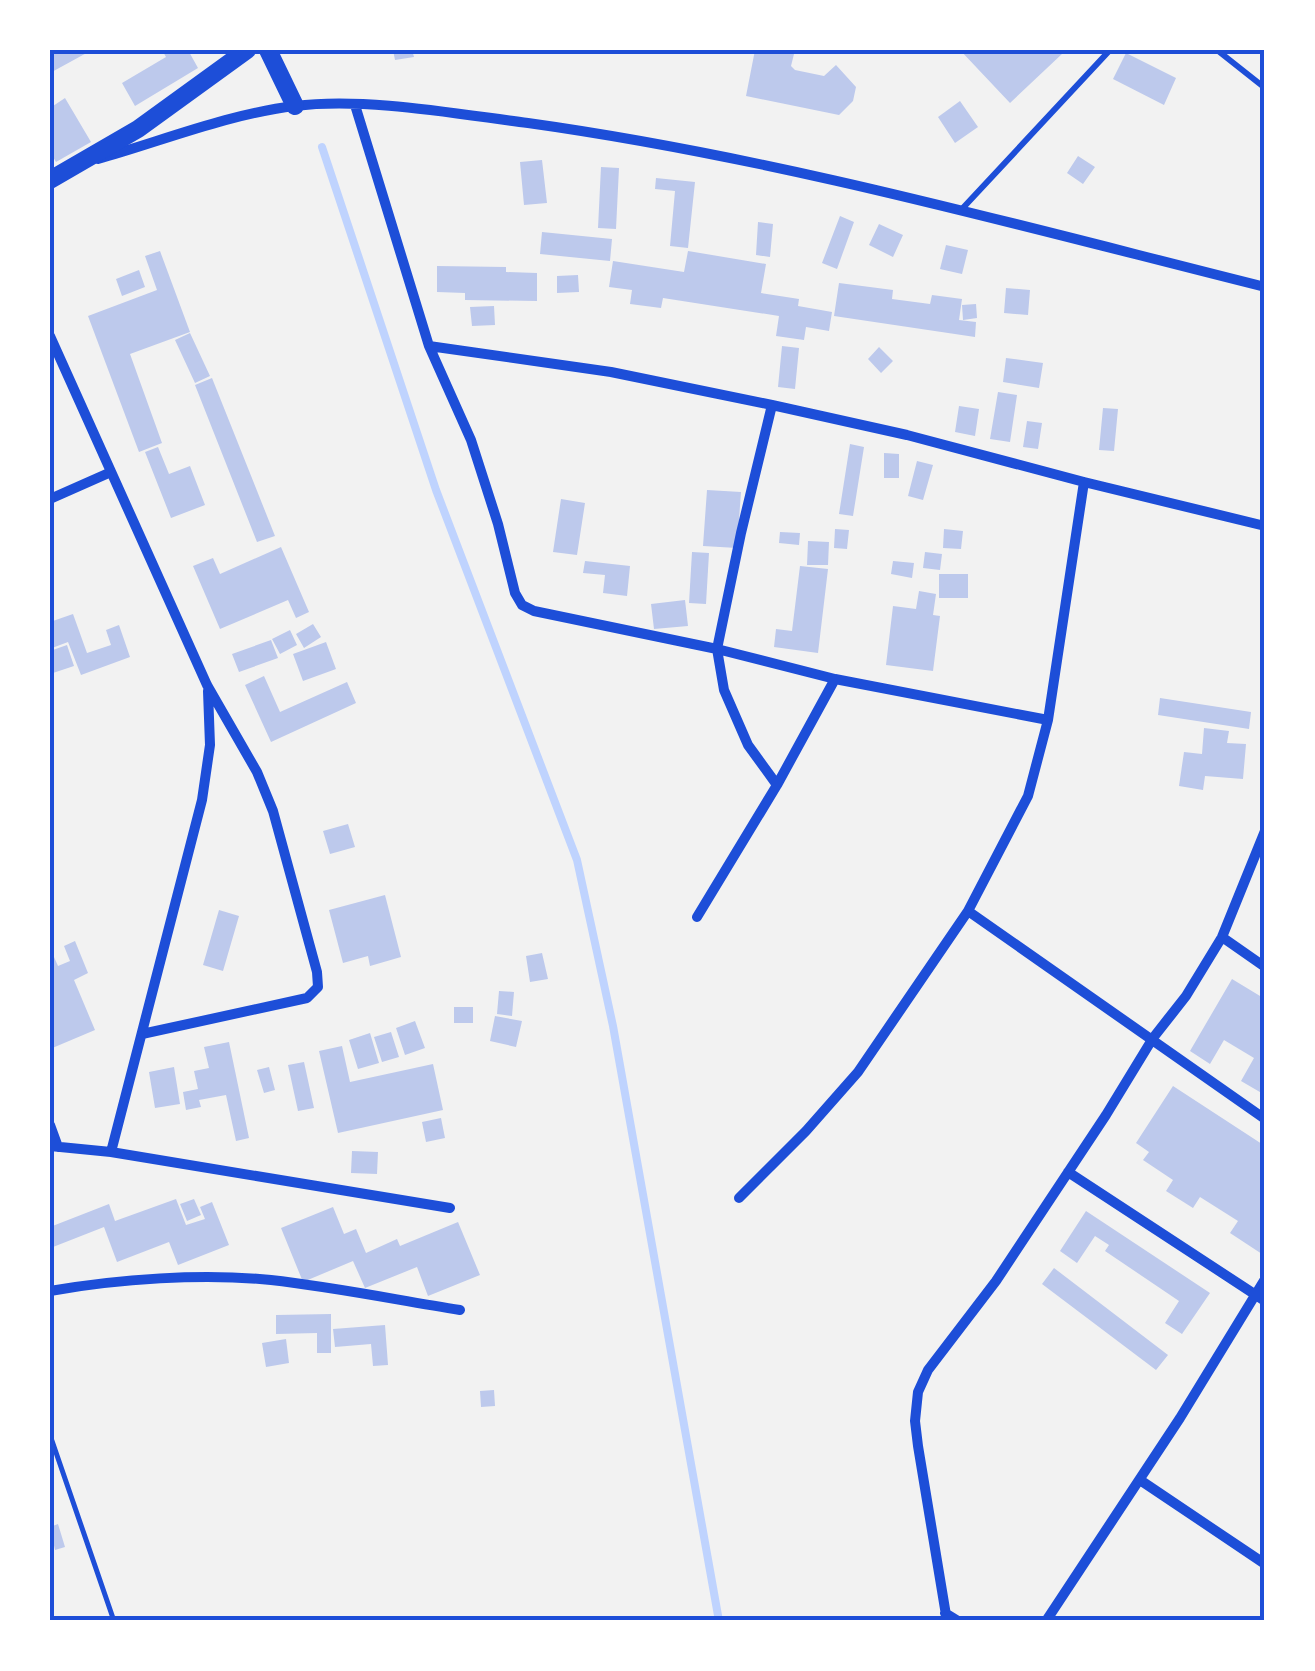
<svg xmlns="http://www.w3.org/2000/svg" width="1315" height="1671" viewBox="0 0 1315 1671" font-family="'Titillium Web',sans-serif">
  <rect width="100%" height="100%" fill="#f2f2f2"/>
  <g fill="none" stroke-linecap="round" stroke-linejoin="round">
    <path stroke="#bfd3fe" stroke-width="8" d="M322,147L436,490L577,860L613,1026L719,1621"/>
  </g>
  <path fill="#bdc9ec" d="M52,50H92L50,73Z
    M162,50H188L198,68L135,106L122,83L166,57Z
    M393,50H412L414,57L395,60Z
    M755,50H795L791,66L795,70L824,76L836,65L856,87L853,101L839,115L746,96Z
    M960,50H1061L1063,53L1010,103Z
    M1126,53L1176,78L1164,105L1113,79Z
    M65,98L91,142L56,162L50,152V108Z
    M960,101L978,127L955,143L938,117Z
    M1078,156L1095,167L1083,184L1067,173Z
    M542,160L547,203L524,205L520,162Z
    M601,167L619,168L616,229L598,228Z
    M656,178L695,182L688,248L670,246L675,191L655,189Z
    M840,216L854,222L837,269L822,263Z
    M758,222L773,224L770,257L756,255Z
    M879,224L903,235L893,257L869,245Z
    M542,232L612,239L610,261L540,254Z
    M946,245L968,250L962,274L940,269Z
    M160,251L190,332L130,354L162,443L139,452L88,316L157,290L145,256Z
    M688,251L766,264L761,293L799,299L798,306L832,312L829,331L806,327L804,340L776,336L779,316L663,298L661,308L630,304L632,290L609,287L613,261L684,272Z
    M437,266L506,267V272L537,273V301L465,300V293L437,292Z
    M139,270L145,287L122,296L116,279Z
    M578,275L579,292L557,293V276Z
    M839,283L893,290L892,299L930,304L932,295L962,299L959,320L976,322L975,337L834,316Z
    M1006,288L1030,290L1028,315L1004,313Z
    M976,304L977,318L963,320L962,305Z
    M494,306L495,325L472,326L470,307Z
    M190,333L210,376L195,383L175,340Z
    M782,346L799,348L795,389L778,387Z
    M879,347L893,361L881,373L868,359Z
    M1006,358L1043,363L1039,388L1003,382Z
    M212,378L275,536L257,542L195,385Z
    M998,392L1017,395L1010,442L990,439Z
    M959,406L979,409L975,436L955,432Z
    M1103,408L1118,409L1114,451L1099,450Z
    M1027,421L1042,423L1038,449L1023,447Z
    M850,444L864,447L853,516L839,514Z
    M158,447L169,474L190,466L205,505L171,518L145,452Z
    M884,453L899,454V478H884Z
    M917,461L933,465L923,500L908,496Z
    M707,490L741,492L737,548L703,546Z
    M561,499L585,503L577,555L553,552Z
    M835,529L849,530L847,549L834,548Z
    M944,529L963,531L961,549L943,548Z
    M780,532L800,533L799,545L779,543Z
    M808,541L829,542L828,565H807Z
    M281,547L309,612L296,618L288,600L220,629L193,566L213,558L220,574Z
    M692,552L709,553L706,604L689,603Z
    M925,552L942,554L940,570L923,568Z
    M585,561L630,566L627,596L603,593L605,575L583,573Z
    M893,561L914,563L912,578L891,574Z
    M800,566L828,569L818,653L774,647L776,629L792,631Z
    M939,574H968V598H939Z
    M919,591L936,594L933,615L940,616L933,671L886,665L893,606L916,609Z
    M685,600L688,626L654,629L651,604Z
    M73,614L87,653L111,645L106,630L119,625L130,657L81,675L68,642L52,648L50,642V622Z
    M313,624L321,637L304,648L296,634Z
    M290,630L297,645L280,654L272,639Z
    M271,640L278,658L239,672L232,654Z
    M326,642L336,669L303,681L293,654Z
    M67,645L74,666L50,674V651Z
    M264,676L280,712L347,682L356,703L271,742L245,685Z
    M1160,698L1251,712L1249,729L1158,715Z
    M1204,728L1229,731L1227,743L1246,744L1243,779L1205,776L1203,790L1179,786L1184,752L1202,754Z
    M348,824L355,847L330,854L323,831Z
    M385,895L401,957L370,966L368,956L343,963L329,910Z
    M219,910L239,916L223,971L203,965Z
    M75,941L88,973L74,980L95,1030L50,1049V948L58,966L70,961L64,946Z
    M542,953L548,979L530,982L526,956Z
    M1232,979L1265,999V1095L1241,1081L1254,1058L1224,1040L1210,1064L1190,1051Z
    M499,991L514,992L512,1016L497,1014Z
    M454,1007H473V1023H454Z
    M495,1016L522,1021L516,1047L490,1041Z
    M415,1021L425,1048L405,1055L396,1028Z
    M391,1032L399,1057L382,1062L374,1037Z
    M370,1033L379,1063L358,1069L349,1040Z
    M229,1042L249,1138L236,1141L226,1095L199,1100L201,1107L186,1110L183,1092L198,1089L194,1071L209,1068L204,1047Z
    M342,1046L350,1082L433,1064L443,1110L338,1133L319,1051Z
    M304,1062L314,1108L298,1111L288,1065Z
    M174,1067L180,1104L155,1108L149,1072Z
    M269,1067L275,1090L264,1093L257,1070Z
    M1173,1086L1265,1146V1256L1230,1233L1238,1221L1200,1197L1193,1208L1166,1191L1173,1180L1143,1160L1149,1152L1136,1143Z
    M441,1118L445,1138L426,1142L422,1122Z
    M352,1151L378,1152L377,1174L351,1173Z
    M176,1199L186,1225L205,1219L200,1207L212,1202L229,1245L178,1265L169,1242L117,1262L104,1227L53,1247L50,1241V1227L109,1204L115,1221Z
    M194,1199L201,1215L187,1221L180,1204Z
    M333,1207L344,1234L356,1229L366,1253L397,1239L400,1246L458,1222L480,1275L428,1296L417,1267L365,1288L353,1261L303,1282L281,1228Z
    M1086,1211L1210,1293L1182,1334L1165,1323L1179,1301L1105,1251L1109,1245L1095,1236L1077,1263L1060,1251Z
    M1054,1268L1168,1355L1156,1370L1042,1284Z
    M331,1314V1353H317V1333L276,1334V1315Z
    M385,1325L388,1365L373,1366L371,1344L335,1347L333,1329Z
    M286,1339L289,1363L266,1367L262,1343Z
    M494,1390L495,1406L481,1407L480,1391Z
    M58,1524L65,1547L55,1550L50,1527Z"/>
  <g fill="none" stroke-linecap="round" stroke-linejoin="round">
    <path stroke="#1d4ed8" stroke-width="5" d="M50,1435L114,1621"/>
    <path stroke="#1d4ed8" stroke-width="6" d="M1217,50L1265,88
      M961,210L1110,50"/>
    <path stroke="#1d4ed8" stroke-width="10" d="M355,105L429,346L471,440L498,524L515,593L522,605L534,611L717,649L835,679L1048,720
      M98,159C162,141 228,114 295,106C365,97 457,114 528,123C778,158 1021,226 1265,287
      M50,336L207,685L257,772L273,811L317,972L318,987L307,998L142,1034
      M429,346L611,372L772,405L907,435L1084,482L1265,526
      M772,405L741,533L717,649L724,690L748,745L777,785
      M50,499L111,472
      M968,911L1265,1119
      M697,917L777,785L835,679
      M1222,937L1265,967
      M50,1125L58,1147
      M50,1146L111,1152L450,1208
      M111,1152L202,800L210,745L208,691
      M1068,1172L1265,1301
      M739,1198L806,1131L858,1072L968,911L1028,796L1048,720L1084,482
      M50,1291C118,1279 202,1273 271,1280C334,1287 397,1300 460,1310
      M1140,1480L1265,1564
      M945,1613L958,1621
      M947,1621L918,1446L915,1421L918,1392L928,1370L996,1281L1106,1115L1153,1038L1186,996L1222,937L1265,831
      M1046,1621L1180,1418L1265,1279"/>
    <path stroke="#1d4ed8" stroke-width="18" d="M268,50L295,106
      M50,180L138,129L247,50"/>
  </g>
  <rect width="1315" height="1671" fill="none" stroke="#ffffff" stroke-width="105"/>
  <rect x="52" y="52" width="1210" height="1566" fill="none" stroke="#1d4ed8" stroke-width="4"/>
</svg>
